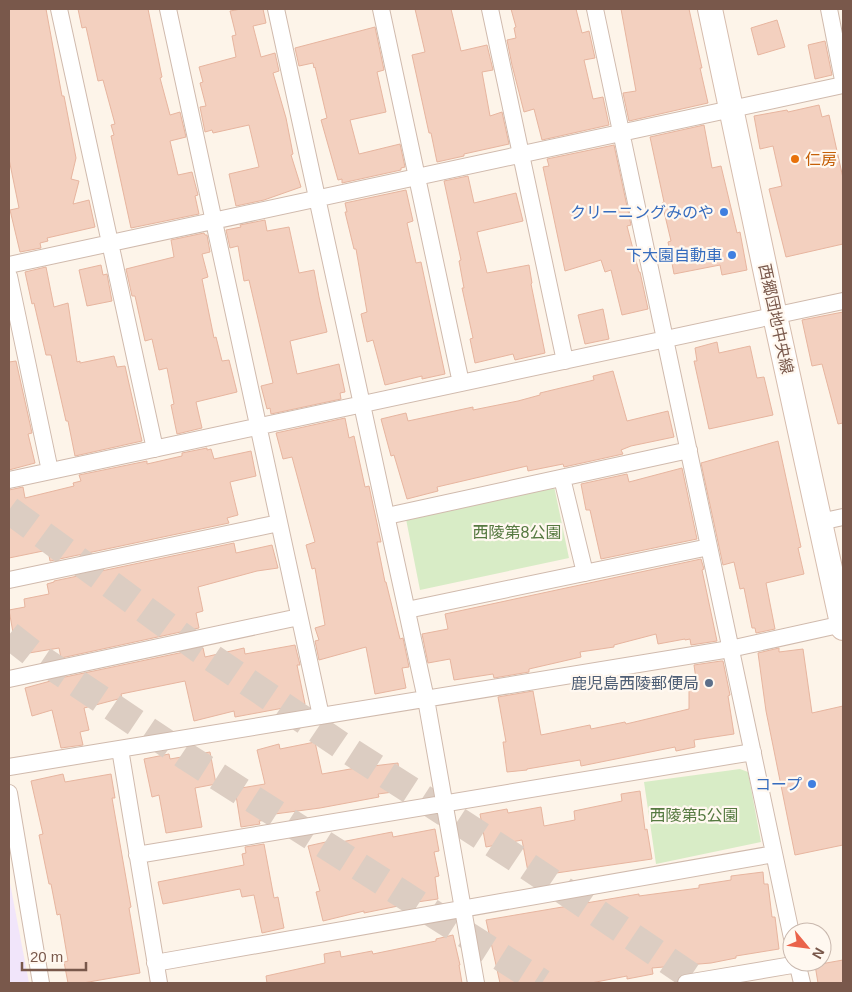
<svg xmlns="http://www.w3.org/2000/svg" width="852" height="992" viewBox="0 0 852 992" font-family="Helvetica,'Noto Sans JP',sans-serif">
  <rect width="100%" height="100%" fill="#fdf4e9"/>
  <path fill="#f1e5fa" d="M9,878L29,983H9Z"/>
  <path fill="#d8ecc6" d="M554,486L569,558L420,590L406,519Z
    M740,769L748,772L761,842L656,864L644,782Z"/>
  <path fill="#f3d0bf" stroke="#e7b59f" d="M9,9H46L62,96H64L76,158L71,179L79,181L73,204L89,200L95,227L47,238L48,241L40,243L41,248L20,252L10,210L19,208L9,159Z
    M78,9H148L162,77L160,78L170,115L180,112L186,137L170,141L178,175L192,172L198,195L195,196L199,214L131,228L111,136L114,135L111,125L115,124L103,80L98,81L86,27L82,28Z
    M241,9H263L266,23L253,26L261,57L275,53L279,71L273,73L286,118L293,154L291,155L301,187L264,200L236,206L229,174L259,167L249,125L213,133L212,130L205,132L200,107L206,106L200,83L203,82L199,67L236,57L232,36L236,35L230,11Z
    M415,9H451L461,51L487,45L493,70L482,72L490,116L502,112L509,144L464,154V156L437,162L431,133H429L412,55L425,52Z
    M511,9H576L582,33L589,31L595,58L584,60L593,99L603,97L609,125L542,140L534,109L524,112L512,65L507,40L516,38L514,28L516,27Z
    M621,9H689L702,68H700L708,103L629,121L623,93L636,91Z
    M777,20L785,47L758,55L751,28Z
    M375,27L384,70L377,72L386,112L350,120L359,154L400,144L405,167L401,168V170L342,183V179L338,180L321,120L327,118L315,67L314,68L313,63L299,66L295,48Z
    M825,41L832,75L815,79L808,45Z
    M819,105L822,117L829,115L843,178V244L786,257L769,189L782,186L773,146L760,149L754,116L787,110L788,112Z
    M704,125L712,168L721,166L737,233L740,232L747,270L722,275L720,265L674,274L668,242L671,241L662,203L664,202L650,137Z
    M614,145L631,225L627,226L639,272H640L648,309L622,315L611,270L605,272L601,260L565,271L543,167L549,166L547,159Z
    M468,176L474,203L516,193L523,221L477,232L487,273L529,265L532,283L531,284L545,353L515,360L513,354L475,363L470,339L473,338L462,288H464L459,261L461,260L444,181Z
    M406,190L413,221L407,223L416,263L421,262L445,374L422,379V376L385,385L373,340L367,342L361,314L367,312L356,249H354L345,212H347L345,203Z
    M265,220L267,231L289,227L299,273L314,270L319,297L327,332L290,341L297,374L339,364L345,392L340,393L341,399L271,414L270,408L267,409L261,386L273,383L249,280L244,281L238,246L230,248L226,230L241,227L240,225Z
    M204,233L205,235H207L210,252L202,254L208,277L202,279L214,338L216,337L222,361L229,360L237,392L196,402L202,428L177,434L171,405L174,404L167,368L159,370L152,339L145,341L135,296H132L126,269L174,257L171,240Z
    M101,265L103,275L107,274L112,301L87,306L79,270Z
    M46,267L54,307L68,303L77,362L80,361V363L114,356L117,367L125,366L142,441L75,456L68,421H66L51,355H46L34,303L32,304L25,272Z
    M603,309L609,339L585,344L578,315Z
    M843,312V423L838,424L822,364L812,366L802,320Z
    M717,342L719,353L750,346L757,378L764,377L773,415L709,429L694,361H697L695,348Z
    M16,361L32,433L28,434L35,463L9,470V362Z
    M613,371L627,421L668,411L674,437L631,446L621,450L623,454L564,467L563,464L528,471L527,466L437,487L438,491L407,499L394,455L391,456L381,419L406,413L408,421L473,407V410L518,401L540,395V393L594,380L593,376Z
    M345,418L349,438L354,436L365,487L369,486L381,542H377L385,582H386L400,639L403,638L409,667L402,668L406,688L375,694L366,647L319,660L315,641L319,640L315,628L325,625L315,568L312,569L306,545L315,542L292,457L283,459L276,433Z
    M778,441L801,547L798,548L804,574L766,583L775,629L756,633L755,628H752L744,588L740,589L734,562L723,565L701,463Z
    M207,448V450L211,449L214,459L251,451L256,476L230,482L238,515L227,518L229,523L50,561L48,550L9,558V490L23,487L25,498L74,486L73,483L81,481L79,475L147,461V464L182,456V453Z
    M682,468L697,539L601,559L590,510H586L581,484L627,474L629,482Z
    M234,543L236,553L272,545L278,568L257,571L198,587L203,611L196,613L199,628L61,658L59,648L17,655L9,610L25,607L24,599L49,594L47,584L54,582V581Z
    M701,559L704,569L702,570L717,641L691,645L690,639L685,640V639L658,644L656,634L614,645V647L580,652L581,657L529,669V672L494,678L493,674L454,680L450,659L428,663L422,634L448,629L445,614Z
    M295,645L300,665H297L305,704L235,717L234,711L194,721L185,681L121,694L122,698L84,708L89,730L80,732L83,745L61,748L52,710L32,716L25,688L65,677L203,648L205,657L244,648L245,654Z
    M779,648V652L803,649L812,713L843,706V845L795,855L766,711L758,653Z
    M721,661H723L730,695L728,696L734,734L694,740L695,747L676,751L675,747L581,766L580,760L527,769V770L507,772L503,742H506L498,697L533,691L541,735L590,725L591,729L625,722L626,724L689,709V689L697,686L694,665Z
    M315,742L322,774L373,765V766L398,763L401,791L378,794L379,797L320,808L267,815V820L259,821L260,824L241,827L235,789L265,784L257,750L279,744L280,749Z
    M210,752L216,784L195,788L202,827L166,833L159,795L152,797L144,759L169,754L170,759Z
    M63,774L65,782L111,774L115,798H112L131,907L129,908L140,973L83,983H68L64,962L68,961L60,914L57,915L51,884H49L39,835L43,834L31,781Z
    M640,791L645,830L647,829L652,859L529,877L522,840L486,847L480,814L507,809L508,813L541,807L544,826L575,820L574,811L622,801L621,794Z
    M435,829L439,851L434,852L439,876L435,877L438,899L403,904V905L364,913V911L323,921L316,892L320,891L308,846L330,841L331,844L392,832L393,837Z
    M264,844L274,898L278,897L284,928L262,933L254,895L242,897L240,889L163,904L158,882L244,865L242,854L246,853L245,847Z
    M763,872L764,884H768L772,917H775L779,949L736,956V958L711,963L652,968L653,974L627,979V976L591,983H500L486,920L639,894V896L699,888V885L731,880V876Z
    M453,935L460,965H459L462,983H267L266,976L325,963L324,954L340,951L341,957L372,951L373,954L436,941V939Z
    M843,960V983H818L815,965Z"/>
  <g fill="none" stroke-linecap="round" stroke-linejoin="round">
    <path stroke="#dccdc2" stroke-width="28" stroke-dasharray="28 14" stroke-linecap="butt" d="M9,510L199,649L342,746L514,857L701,983
      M9,635L32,653L187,757L542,983"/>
    <g stroke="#d0baad" stroke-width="18">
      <path id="street" d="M59,9L155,449
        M168,9L321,716
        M276,9L426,699L476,983
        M381,9L461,383
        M490,9L565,361
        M595,9L792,938
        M829,9L843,80
        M9,265L843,85
        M9,276L50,471
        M562,478L585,573
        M9,480L843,301
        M387,516L689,450
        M820,522L843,517
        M9,580L279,523
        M407,610L709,547
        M9,679L299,617
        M120,749L159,983
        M9,767L730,649L843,624
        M9,793L41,983
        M137,855L753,752
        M797,962L802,983
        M155,963L774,854
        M686,983L798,964"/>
    </g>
    <g stroke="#d6bcad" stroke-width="26">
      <path id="secondary" d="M710,9L775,316L843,628"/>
    </g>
    <use href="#street" stroke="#fff" stroke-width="16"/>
    <use href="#secondary" stroke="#fff" stroke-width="24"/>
  </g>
  <circle fill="#e8710a" stroke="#fff8f0" stroke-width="2" cx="795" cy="159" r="5"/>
  <g fill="#3f7fe0" stroke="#fff8f0" stroke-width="2">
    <circle cx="724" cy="212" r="5"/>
    <circle cx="732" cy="255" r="5"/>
    <circle cx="812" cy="784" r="5"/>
  </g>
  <circle fill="#5c6f8a" stroke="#fff8f0" stroke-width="2" cx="709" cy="683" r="5"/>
  <g text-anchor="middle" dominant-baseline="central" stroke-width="4.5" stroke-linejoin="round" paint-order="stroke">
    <g font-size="16" fill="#c56008" stroke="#fff8f0" text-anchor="start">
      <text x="805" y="159">仁房</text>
    </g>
    <g font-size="16" fill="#366cbe" stroke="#fff8f0" text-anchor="end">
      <text x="714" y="212">クリーニングみのや</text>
      <text x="722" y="255">下大園自動車</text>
      <text x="802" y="784">コープ</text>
    </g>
    <g font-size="16" fill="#79584b" stroke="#fff8f0">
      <text transform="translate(776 319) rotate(78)">西郷団地中央線</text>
    </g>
    <g font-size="16" fill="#557940" stroke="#fff8f0">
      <text x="517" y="532">西陵第8公園</text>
      <text x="694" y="815">西陵第5公園</text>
    </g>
    <g font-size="16" fill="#4e5e75" stroke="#fff8f0" text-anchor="end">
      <text x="699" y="683">鹿児島西陵郵便局</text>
    </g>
  </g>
  <rect width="852" height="992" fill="none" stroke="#79584b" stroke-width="20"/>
  <g transform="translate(807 947) rotate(119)"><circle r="24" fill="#fff8f0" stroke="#c9b8ae"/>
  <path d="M0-4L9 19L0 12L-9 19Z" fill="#ea634b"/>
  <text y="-8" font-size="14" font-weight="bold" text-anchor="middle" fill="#79584b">N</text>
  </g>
  <path d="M22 962v8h64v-8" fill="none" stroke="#79584b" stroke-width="2.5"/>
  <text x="30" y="962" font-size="15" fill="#79584b" stroke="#fff8f0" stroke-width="4" paint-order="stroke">20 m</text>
</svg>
